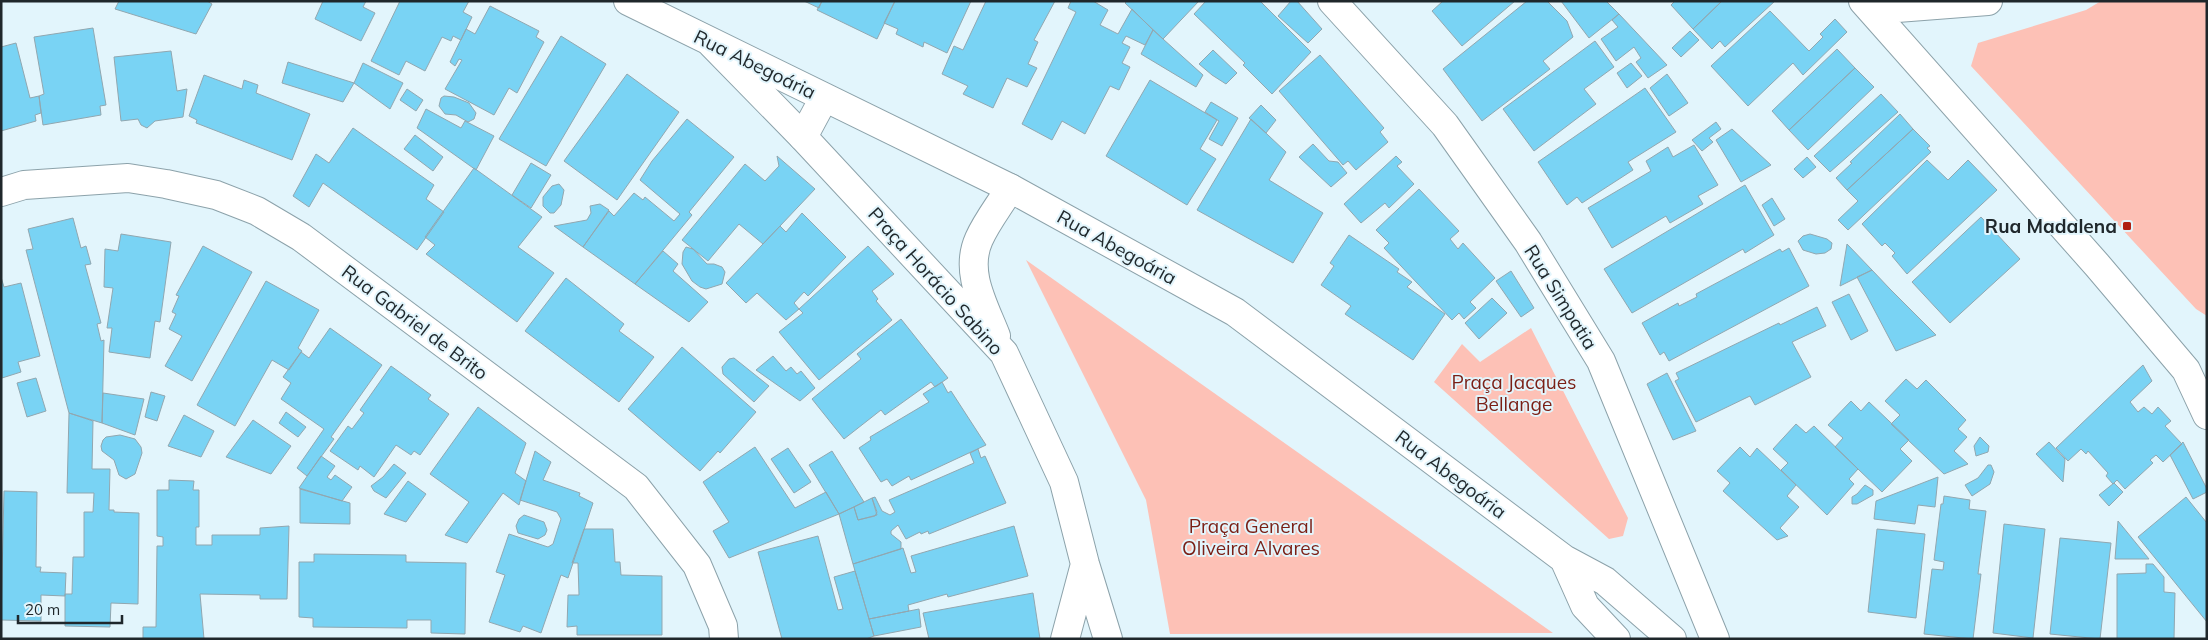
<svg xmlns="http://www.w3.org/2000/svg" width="2208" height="640" viewBox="0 0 2208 640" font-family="Mulish,sans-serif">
  <rect width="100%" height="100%" fill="#e2f5fc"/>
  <path fill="#fdc1b6" d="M2101,1H2207V316L2196,309L1971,66L1978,43L2086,10Z
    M1026,260L1553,633L1170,634L1146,500Z
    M1531,328L1628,518L1623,536L1609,539L1434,382L1462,344L1480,362Z"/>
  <path fill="#79d3f4" stroke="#91a7b0" d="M119,1H207L212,4L196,34L115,9Z
    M323,1H366L363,7L375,13L361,41L315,19Z
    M400,1H469L463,12L472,17L461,40L453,36L451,41L442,37L425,71L406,61L399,75L371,61Z
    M804,1H822L819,8Z
    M822,1H895L877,39L817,10Z
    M895,1H971L947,53L924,42L923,47L896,34L898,29L884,23Z
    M986,1H1055L1034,40L1038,42L1028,64L1037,68L1027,87L1007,78L993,108L963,94L968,86L942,74L954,46L963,50Z
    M1071,1H1093L1108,10L1100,25L1118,34L1132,9L1153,30L1145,45L1126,36L1122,43L1130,47L1122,63L1130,67L1119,90L1110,86L1085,134L1062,121L1052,140L1022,124L1076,12L1068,8Z
    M1127,1H1199L1163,39L1125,3Z
    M1206,1H1260L1311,52L1272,94L1243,65L1245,63L1194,14Z
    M1291,1H1297L1322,29L1308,43L1278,16Z
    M1443,1H1515L1462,46L1432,11Z
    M1527,1H1547L1567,21L1573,37L1543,61L1550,69L1482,121L1443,69Z
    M1561,1H1606L1619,14L1589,38Z
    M1675,1H1722L1693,29L1671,5Z
    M1722,1H1775L1725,47L1720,41L1712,49L1693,29Z
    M490,6L539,31L536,37L544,42L517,93L509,88L494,115L445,89L462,60L459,59L455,66L450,62L466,29L475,34Z
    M1770,11L1809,51L1823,37L1820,34L1835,19L1847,32L1803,75L1793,63L1748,106L1711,66Z
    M1619,14L1667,65L1648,78L1636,62L1641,58L1634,47L1616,61L1601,39L1618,27L1612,20Z
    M93,28L106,105L100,106L101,115L43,125L39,96L44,94L34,37Z
    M1153,30L1203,75L1196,87L1141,54Z
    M1690,31L1699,40L1681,57L1672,48Z
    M561,36L606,64L546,166L499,139Z
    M1595,41L1614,67L1584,89L1596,104L1534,151L1503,109Z
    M16,43L30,98L39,96L41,113L35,115L36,121L1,131V47Z
    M1837,49L1855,68L1789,130L1772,111Z
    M1213,50L1237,73L1226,84L1212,75L1199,64Z
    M171,51L177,91L187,89L183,117L155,121L147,128L141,125L138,119L121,121L114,57Z
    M1320,55L1384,128L1380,132L1388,142L1356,170L1348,161L1343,165L1279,91Z
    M288,62L354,83L343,102L282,83Z
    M363,63L403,83L390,109L354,83Z
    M1631,63L1642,76L1627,88L1617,73Z
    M1855,68L1874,87L1808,150L1789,130Z
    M627,74L679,112L617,200L564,161Z
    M1667,74L1688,103L1669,116L1650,88Z
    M204,75L242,89L244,80L258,85L256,93L310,114L292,160L196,123L197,120L189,116Z
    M1150,80L1217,120L1200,149L1216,159L1187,205L1106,156Z
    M1645,88L1676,132L1628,162L1633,170L1582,203L1577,197L1567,205L1538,162Z
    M407,89L423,100L416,111L400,100Z
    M1881,94L1898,112L1830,172L1814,156Z
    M444,96L454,97L469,103L476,113L474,119L468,122L456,115L445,114L439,106L441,98Z
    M1211,102L1238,118L1222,146L1209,139L1219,121L1205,112Z
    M1261,105L1276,120L1266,133L1249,118Z
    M426,109L461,128L465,121L494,136L476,170L417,128Z
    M1900,114L1913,129L1847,190L1836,178L1852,163L1850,162Z
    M687,119L734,157L689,212L692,215L635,284L583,247L609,211L614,216L634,193L643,200L645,197L674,221L680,214L640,180L652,161Z
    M1251,119L1286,152L1269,180L1323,213L1293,263L1197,210Z
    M1716,122L1721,129L1709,138L1713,142L1702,151L1692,140Z
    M353,128L434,185L426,199L444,212L417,250L323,183L309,207L293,196L316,154L329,163Z
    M1732,129L1771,165L1741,182L1716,140Z
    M1913,129L1930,146L1927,148L1931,152L1848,230L1838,220L1858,201L1847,190Z
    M415,135L443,157L433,171L404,149Z
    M1313,144L1329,161L1338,162L1347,173L1331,187L1299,157Z
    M1694,145L1718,185L1698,196L1703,204L1670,223L1666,216L1612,248L1588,208L1651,171L1646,161L1668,147L1673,157Z
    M777,156L815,189L763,244L739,224L708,261L682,240L745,164L765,181L779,166Z
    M1396,156L1402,162L1397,166L1414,184L1389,208L1385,203L1361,223L1344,204Z
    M1807,157L1816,167L1803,178L1794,169Z
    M1927,160L1948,180L1968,160L1997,190L1907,274L1892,256L1895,253L1885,243L1882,246L1862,224Z
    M531,163L551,175L531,208L512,195Z
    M474,168L542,217L518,247L554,273L517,322L426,254L435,245L425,237Z
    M559,184L564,190L561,205L554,213H550L543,206V197L552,186Z
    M1745,185L1774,235L1745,253L1743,249L1632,313L1604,269Z
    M1419,189L1459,231L1450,239L1458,249L1463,243L1495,278L1470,302L1476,308L1464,319L1459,313L1452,320L1384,248L1389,243L1376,230Z
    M1772,198L1785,219L1774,226L1762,205Z
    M600,204L609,210L583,247L554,226L587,220L591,213L590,206Z
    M802,213L846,257L808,296L804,292L794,303L799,309L786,320L757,293L746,303L726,283L780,226L786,232Z
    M1981,217L2020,259L1950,323L1912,282Z
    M73,218L81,248L86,246L91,264L85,265L101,323L97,324L101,341L104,340L102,423L69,413L26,250L33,249L28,229Z
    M121,234L171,242L160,322L155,321L150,358L109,352L112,328H107L113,288L104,287L105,249L118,251Z
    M1810,234L1827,239L1832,243L1831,249L1825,253L1816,254L1803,250L1798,241L1803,236Z
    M1349,235L1399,269L1397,272L1412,282L1407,287L1445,314L1413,360L1345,314L1351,306L1321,285L1334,266L1330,263Z
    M1847,244L1872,270L1840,286Z
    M203,246L252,272L192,381L165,366L182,336L169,329L176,314L172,312L179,296L176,295Z
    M868,246L894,274L872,291L878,299L876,301L892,320L819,380L779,332L803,313L799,309Z
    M686,247L693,249L707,264H714L722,267L725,272L722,284L706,289L700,287L692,281L682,264L683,252Z
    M1789,248L1809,286L1669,361L1664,352L1660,355L1642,323L1678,303L1679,306L1697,297L1696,294L1780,249L1782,252Z
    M663,251L678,264L673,271L708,302L689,322L635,284Z
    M1872,270L1890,289L1936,335L1896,351L1857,277Z
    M1511,271L1534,308L1521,317L1496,281Z
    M1,277L4,287L21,283L40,356L18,362L21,372L2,378Z
    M566,278L624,324L619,331L654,357L619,402L525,331Z
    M266,281L319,310L298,348L302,351L289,370L272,360L235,426L197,405Z
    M1849,294L1868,331L1851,340L1832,302Z
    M1492,298L1507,313L1479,339L1465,323Z
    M1817,307L1826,326L1792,342L1811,377L1755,405L1750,396L1696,422L1675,381L1679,379L1676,373L1779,323L1780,325Z
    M901,319L948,378L935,387L931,382L885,415L881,410L844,439L812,399L861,359L857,354Z
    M330,328L382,365L331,437L334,439L307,476L297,468L324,429L281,399L291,383L283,377L301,352L309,358Z
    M682,347L756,412L720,453L718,451L700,471L628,409Z
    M773,356L786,371L791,367L797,374L801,371L815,388L800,401L756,370Z
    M734,358L769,386L754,402L723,374L722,367L729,359Z
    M2143,365L2152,381L2130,402L2138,412L2144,407L2152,414L2158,407L2171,421L2165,426L2182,444L2163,462L2156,455L2150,460L2153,463L2125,489L2117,480L2113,484L2106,476L2108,473L2088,451L2086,454L2081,449L2068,461L2056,448Z
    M391,366L431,395L428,399L449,414L420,455L414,451L411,455L396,445L374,477L360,466L358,470L330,451L348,426L352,429L364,413L360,410Z
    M1667,373L1696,431L1673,440L1647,384Z
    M36,378L46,411L27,417L17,383Z
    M1906,379L1917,389L1926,380L1966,420L1958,429L1967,437L1954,451L1968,464L1944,474L1891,424L1900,415L1885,401Z
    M942,382L948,393L951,391L986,445L911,480L909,476L892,486L887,479L881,482L859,448L871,440L870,437L929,402L923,394Z
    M151,392L165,396L157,421L145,417Z
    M103,393L144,399L135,435L102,423Z
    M1851,401L1861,411L1869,402L1909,440L1900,449L1912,461L1882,492L1835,447L1843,438L1828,425Z
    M478,407L526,443L515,473L526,481L519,505L503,493L467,543L445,535L469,502L430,474Z
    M286,412L306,427L298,437L279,423Z
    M69,413L93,421L92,469H110L109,510H114V512L139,513L138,604L111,603L110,627L65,626V594H72L73,557H84V512H93L94,493H67Z
    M184,415L214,431L201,457L168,446Z
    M253,420L291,446L271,474L226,457Z
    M1796,424L1806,433L1814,426L1858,469L1849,479L1854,484L1827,515L1781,470L1788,463L1773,449Z
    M120,435L135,439L141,447L142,453L135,474L126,479L119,475L114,460L102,451L101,446L103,440L106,437Z
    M1980,437L1989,446L1988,452L1976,456L1974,446Z
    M2049,442L2065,459L2063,482L2036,454Z
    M2183,442L2207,489V492L2193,499L2170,455Z
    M755,447L795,508L826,492L839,514L729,558L713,531L729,522L703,482Z
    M1740,447L1750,457L1757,448L1796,485L1787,496L1799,507L1780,528L1788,536L1777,540L1723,491L1730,483L1717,471Z
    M788,448L811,482L794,493L771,459Z
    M978,449L981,458L985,456L1006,503L929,534L928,531L921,534L920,532L906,539L898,525L891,531V534L901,542V549L853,564L839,514L854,507L858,520L875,516L877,512L872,498L875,497L882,511L890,515L895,512L889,500L974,463L970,453Z
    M535,451L551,462L543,480L580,493L579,496L593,503L568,578L561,575L541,633L523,626L520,632L489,622L505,575L496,572L509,534L548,547L553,544L561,519L557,512L520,500Z
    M832,451L864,502L839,514L809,465Z
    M321,456L335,466L327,477L331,480L335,475L352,487L342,501L299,488Z
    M394,464L406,473L386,498L374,491L371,486L383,477Z
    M1988,465H1991L1994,472L1990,484L1972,496L1965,485L1978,478Z
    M1938,477L1935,507L1918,505L1915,524L1874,519L1876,501Z
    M169,480L194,481L193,490H199V527H196V545H212V535H260V528L289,526L287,599H260V595L200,594L204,639H143V627H156L157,546H163V537L157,536V490H169Z
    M408,481L426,494L406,522L384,514Z
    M2114,483L2123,492L2109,506L2099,495Z
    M1865,485L1873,490V495L1857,504H1852V497L1857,494Z
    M300,489L350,503V524L300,523Z
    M4,491L37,492L36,567H41L40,572L66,573L65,596L41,595V621L1,620Z
    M1944,496L1970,500L1969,509L1986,511L1978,574H1981L1973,639L1924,634L1932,569L1943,570L1944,562L1934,560L1941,504H1943Z
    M2186,497L2207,523V622L2138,537Z
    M872,498L877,515L858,520L854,507Z
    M524,515L544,522L547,530L545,535L538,539L518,533L516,526L519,519Z
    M2118,521L2149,559H2115Z
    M2004,524L2045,529L2033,638L1993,633Z
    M1014,526L1028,576L948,597L947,594L908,605L909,611L869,619L853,564L903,548L911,573L916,572L911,556Z
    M584,529H613L615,562H620L621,575L662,576V635H577V626L567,627L568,595H579L578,563H572Z
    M1877,529L1925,534L1916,618L1868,612Z
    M818,536L838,610L843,609L834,577L855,571L874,636L866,639H782L758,552Z
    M2060,538L2111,543L2100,639L2050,634Z
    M314,554L406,555V562L466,563L465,634L431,633V620H407V628L313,627V618L299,617V562H314Z
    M2146,564H2153L2164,577V592L2175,593L2174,639H2117V574L2146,573Z
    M1033,593L1040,639H929L923,613Z
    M919,609L921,627L874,636L869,619Z"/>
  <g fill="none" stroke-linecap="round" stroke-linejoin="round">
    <g stroke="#8ca2aa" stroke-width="30">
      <path id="street" d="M1332,1L1445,125L1528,242L1601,361L1715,639
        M1863,1L2097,265L2186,370L2207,415
        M1871,10L1988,1
        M712,44L803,137L1004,353L1064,482L1085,564L1108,639
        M1,192L24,185L128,178L166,184L216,195L257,211L301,237L636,487L697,565L723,626L724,639
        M996,336C984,305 964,272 979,239C987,221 1000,205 1010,188
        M1065,639L1085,564"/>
    </g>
    <g stroke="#8ca2aa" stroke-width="30">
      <path id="secondary" d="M628,1L1010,188L1235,312L1564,559L1605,581L1672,639
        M803,137L824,98
        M1564,559L1585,606L1616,639"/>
    </g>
    <use href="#street" stroke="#fff" stroke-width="28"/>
    <use href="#secondary" stroke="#fff" stroke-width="28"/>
  </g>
  <rect fill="#af2013" stroke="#e2f5fc" stroke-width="2" x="2122" y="221" width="10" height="10" rx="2.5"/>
  <g text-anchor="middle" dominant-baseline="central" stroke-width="4" stroke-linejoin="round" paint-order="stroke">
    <g font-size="19" fill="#1f272b" stroke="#e2f5fc">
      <text transform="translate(755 64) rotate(26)">Rua Abegoária</text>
      <text transform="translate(1117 247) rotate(29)">Rua Abegoária</text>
      <text transform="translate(936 281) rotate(48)">Praça Horácio Sabino</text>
      <text transform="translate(1561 297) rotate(58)">Rua Simpatia</text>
      <text transform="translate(415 322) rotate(37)">Rua Gabriel de Brito</text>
      <text transform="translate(1451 474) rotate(37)">Rua Abegoária</text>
    </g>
    <g font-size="19" font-weight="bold" fill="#1f272b" stroke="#e2f5fc" text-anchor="end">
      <text x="2117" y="226">Rua Madalena</text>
    </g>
    <g font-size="19" fill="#7a1f15" stroke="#e2f5fc">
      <text x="1514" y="382">Praça Jacques<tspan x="1514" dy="22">Bellange</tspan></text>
      <text x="1251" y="526">Praça General<tspan x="1251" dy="22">Oliveira Alvares</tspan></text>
    </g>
  </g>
  <rect width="2208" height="640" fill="none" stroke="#1f272b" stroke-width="5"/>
  <path d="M18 615v8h104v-8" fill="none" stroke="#1f272b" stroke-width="2.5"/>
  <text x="25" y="615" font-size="15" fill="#1f272b" stroke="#e2f5fc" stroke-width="4" paint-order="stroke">20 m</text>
</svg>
